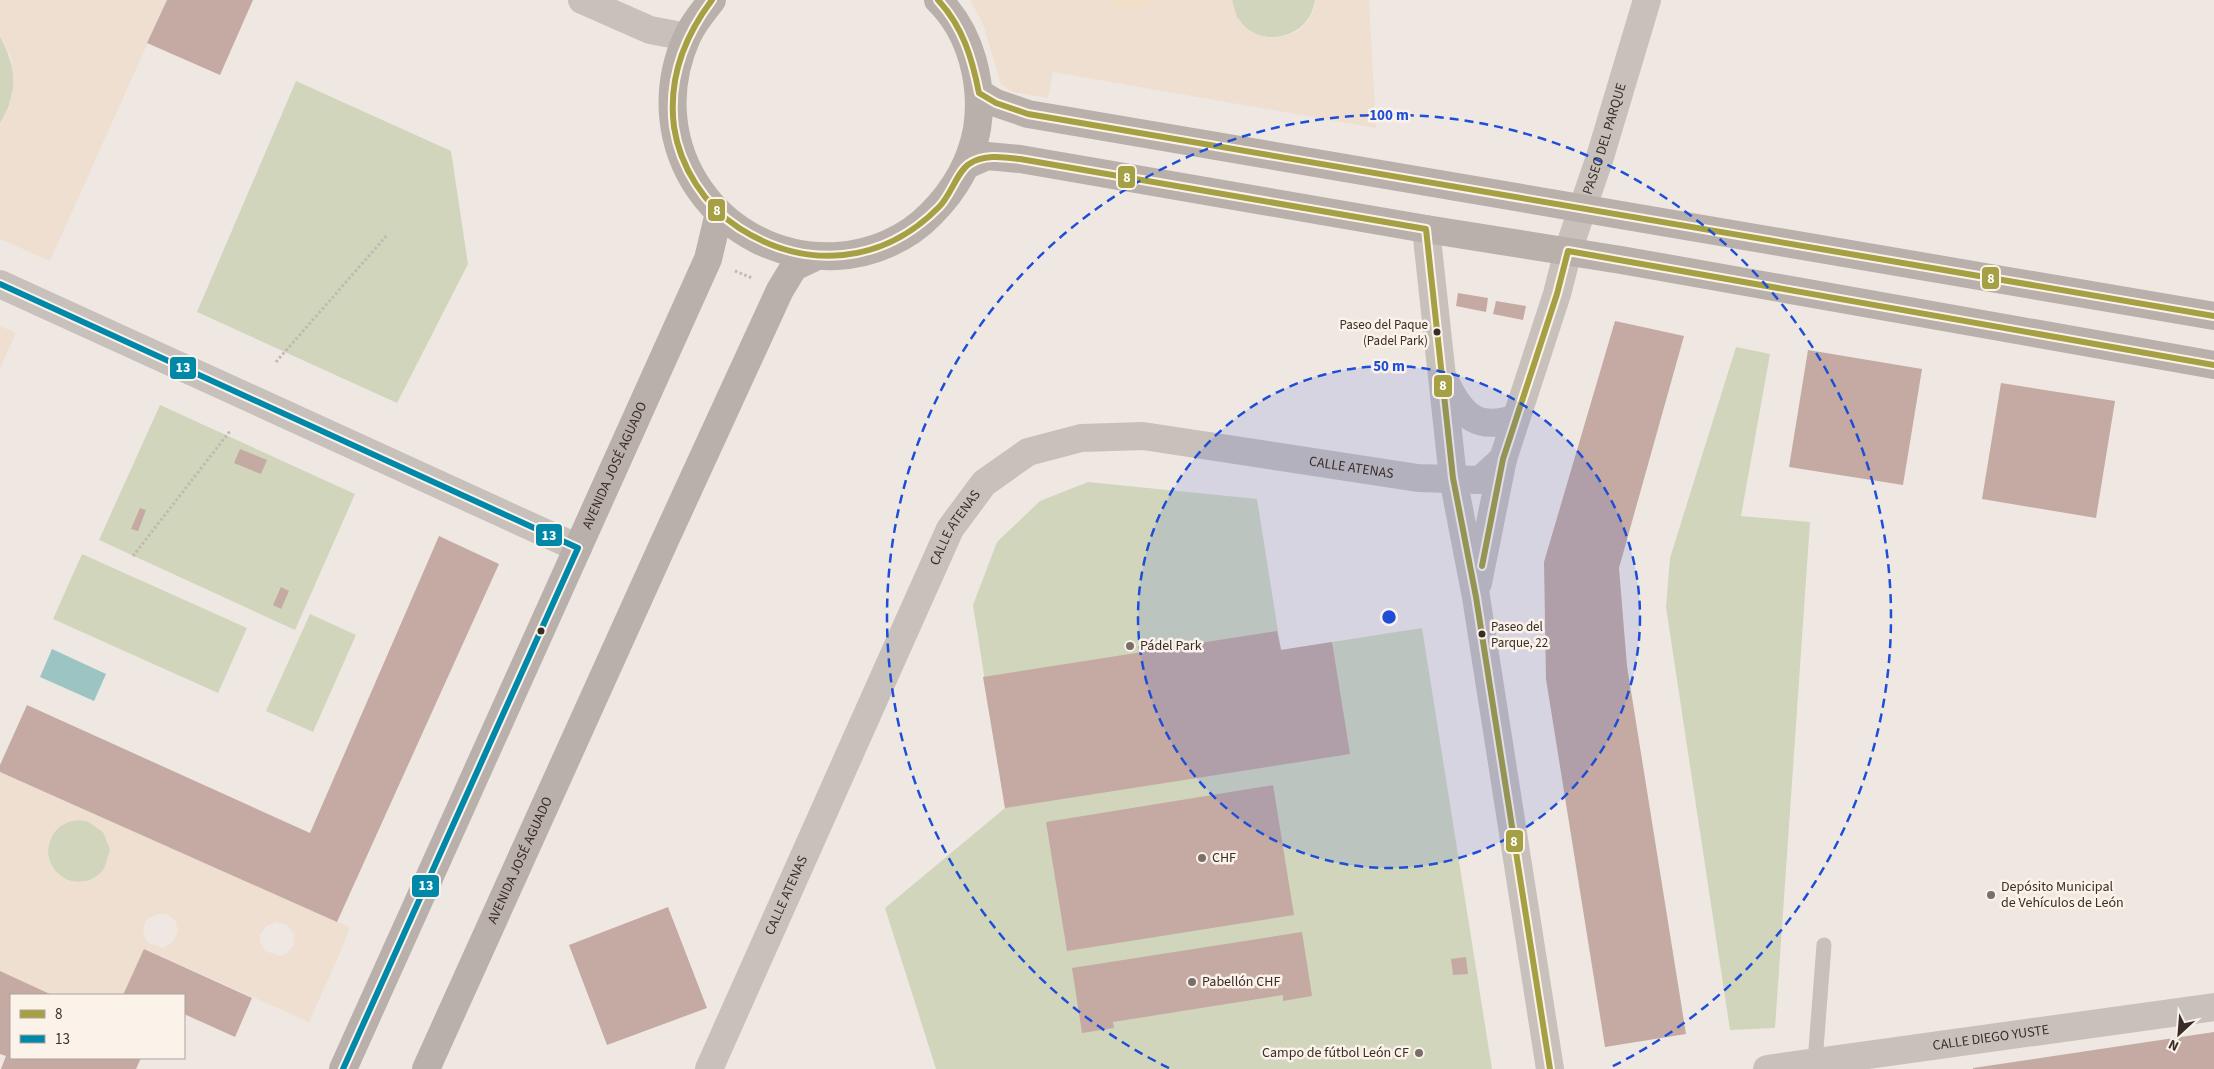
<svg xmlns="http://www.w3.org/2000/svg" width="2214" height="1069" viewBox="0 0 2214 1069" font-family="'Source Sans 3',sans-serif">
  <rect width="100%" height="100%" fill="#efe8e2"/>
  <path fill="#d1d5bb" d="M1232,0H1315C1308,50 1234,49 1232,0Z
    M0,36C16,68 20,91 0,123Z
    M296,81L451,151L468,264L397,403L197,312Z
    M1736,347L1770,354L1741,516L1810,522L1775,1028L1730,1030L1666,607L1670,558Z
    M160,405L355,494L295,630L99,540Z
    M1088,482L1257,499L1281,650L1422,628L1492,1069H936L885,908L1005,808L973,605L997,542L1040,501Z
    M82,554L247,628L218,693L53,619Z
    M310,614L356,635L313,732L266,711Z
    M48 851a31 31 0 1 1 62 0a31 31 0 1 1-62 0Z"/>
  <path fill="#f1dfc7" d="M1109,0H1153C1140,13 1122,13 1109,0Z"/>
  <path fill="#eedfd0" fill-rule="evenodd" d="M0,0H167L50,261L0,239V123L8,109L14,84L11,57L0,36Z
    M970,0H1109L1114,5L1123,9L1133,10L1143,7L1153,0H1232L1237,17L1246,28L1258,35L1272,38L1285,36L1298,31L1308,21L1314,9L1315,0H1369L1376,128L1053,72L1048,98L1013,92L1001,84L983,24Z
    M0,326L16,333L0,368Z
    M0,772L350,927L340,953L309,1022L145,949L123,995H49L0,971ZM77,820L87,821L103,832L110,850L104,869L97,876L88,881L78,882L67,880L58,874L51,866L48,856V845L52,835L59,827L68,822ZM159,914H165L175,920L178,931L173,942L163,948L148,943L143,933L145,922L149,918ZM276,922L287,925L294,934L293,946L286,954L280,956L265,951L260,942V936L266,926Z"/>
  <path fill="#9cc4c2" d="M52,649L106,674L94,701L40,677Z"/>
  <path fill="#c4aaa2" d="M167,0H253L220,75L147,43Z
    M1458,293L1488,298L1486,312L1456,306Z
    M1496,301L1526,306L1523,320L1493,314Z
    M1615,321L1684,336L1619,568L1627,666L1686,1034L1605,1047L1546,679L1544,562Z
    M1808,350L1922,369L1903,485L1789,467Z
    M2001,383L2115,401L2096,518L1982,499Z
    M240,449L267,460L261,474L234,463Z
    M140,508L146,510L138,531L131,529Z
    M439,536L499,564L337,922L0,772V765L27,705L310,833Z
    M281,587L289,591L281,609L273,605Z
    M1277,631L1281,650L1332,642L1350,754L1005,808L983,677Z
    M1273,785L1294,915L1067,951L1046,822Z
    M668,907L707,1008L607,1045L569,945Z
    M1302,932L1312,996L1283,1001V995L1113,1022L1114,1028L1082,1033L1072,968Z
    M144,949L252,998L235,1037L184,1014V995H123Z
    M1466,957L1468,974L1453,975L1451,959Z
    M0,971L52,995H11V1058H141L136,1069H1L6,1056L0,1054Z
    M2214,1032V1069H1973V1068Z"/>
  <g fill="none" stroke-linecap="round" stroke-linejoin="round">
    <path stroke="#c1b9b3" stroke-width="3" stroke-dasharray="2.5 2.5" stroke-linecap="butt" d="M735,271L752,278
      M276,362L388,234
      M133,556L230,431"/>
    <path stroke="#c8c0bb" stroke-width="15" d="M1815,1062L1824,945"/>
    <g stroke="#c8c0bb" stroke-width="28">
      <path id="s1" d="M1568,251L1600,157L1647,0"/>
      <path d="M0,284L578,548"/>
      <path id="s2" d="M709,1069L950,529L984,483L1028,452L1081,438L1143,436L1418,478L1480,480L1503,459"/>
      <path id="s3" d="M1767,1069L2214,1007"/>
    </g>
    <path stroke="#c8c0bb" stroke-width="28" d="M582,0L650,30L687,37
      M1426,229L1453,478L1476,597L1550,1069
      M1445,381C1461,415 1477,432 1516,418
      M1478,583L1503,459L1557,294L1568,251"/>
    <g stroke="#b9b0ab" stroke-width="28">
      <path d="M712,0C703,12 693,23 687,37C638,146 720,262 837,256C872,254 907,239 931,214C955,190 971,162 977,129C984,84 971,32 938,0"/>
      <path d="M979,93L996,103L1028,114L2214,316"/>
      <path d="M967,165L987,156L1020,159L1426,229L1621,260L2214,365"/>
      <path id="s4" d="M343,1069L708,259L719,213"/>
      <path id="s5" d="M426,1069L666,538L780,290L794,267L815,257"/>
    </g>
    <g stroke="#fbf2ea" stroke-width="10">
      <path id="bus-1" d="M712,0C684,37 668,80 674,127C680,167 705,206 739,228C806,271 883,264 939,207C951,195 957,172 969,164C984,154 1003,157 1020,159L1426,229L1453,478L1476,597L1550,1069
        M938,0C963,27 972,58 979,93L996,103L1028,114L2214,316
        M1482,566L1503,459L1557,294L1568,251L2214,365"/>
    </g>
    <g stroke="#fbf2ea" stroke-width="10">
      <path id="bus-2" d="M0,284L578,548L343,1069"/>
    </g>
    <use href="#bus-1" stroke="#a4a043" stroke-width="6"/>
    <use href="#bus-2" stroke="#0088a9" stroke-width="6"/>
  </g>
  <circle cx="1389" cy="617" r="251" fill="#1d4ed8" fill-opacity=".12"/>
  <g fill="none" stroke="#1d4ed8" stroke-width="2.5" stroke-dasharray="9 6">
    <circle cx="1389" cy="617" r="251"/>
    <path d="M1169 1068A502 502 0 1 1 1609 1068"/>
  </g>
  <g fill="#3a2d28" stroke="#fbf2ea" stroke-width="2">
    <circle cx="1437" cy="332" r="4.5"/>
    <circle cx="541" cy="631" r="4.5"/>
    <circle cx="1482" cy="634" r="4.5"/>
  </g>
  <g fill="#796e69" stroke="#fbf2ea" stroke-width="2">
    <circle cx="1130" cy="646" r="5"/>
    <circle cx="1202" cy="858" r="5"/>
    <circle cx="1991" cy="895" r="5"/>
    <circle cx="1192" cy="982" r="5"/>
    <circle cx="1419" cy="1053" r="5"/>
  </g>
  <g text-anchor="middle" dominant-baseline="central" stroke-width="5" stroke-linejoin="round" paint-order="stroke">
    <g font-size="13" fill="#3a2d28" stroke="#fbf2ea" text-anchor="end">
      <text x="1428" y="325">Paseo del Paque<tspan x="1428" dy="16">(Padel Park)</tspan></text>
      <text x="1491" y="627" text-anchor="start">Paseo del<tspan x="1491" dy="16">Parque, 22</tspan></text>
    </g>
    <g font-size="14" fill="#3a2d28" stroke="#fbf2ea">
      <text stroke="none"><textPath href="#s1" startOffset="118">PASEO DEL PARQUE</textPath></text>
      <text stroke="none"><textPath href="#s4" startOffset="662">AVENIDA JOSÉ AGUADO</textPath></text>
      <text stroke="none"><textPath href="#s2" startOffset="1030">CALLE ATENAS</textPath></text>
      <text stroke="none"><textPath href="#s2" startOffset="595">CALLE ATENAS</textPath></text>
      <text stroke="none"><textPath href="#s5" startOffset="229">AVENIDA JOSÉ AGUADO</textPath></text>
      <text stroke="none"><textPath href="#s2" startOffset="190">CALLE ATENAS</textPath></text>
      <text stroke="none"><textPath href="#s3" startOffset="226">CALLE DIEGO YUSTE</textPath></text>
    </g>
    <g font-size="14" fill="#3a2d28" stroke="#fbf2ea" text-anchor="start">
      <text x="1140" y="646">Pádel Park</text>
      <text x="1212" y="858">CHF</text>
      <text x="2001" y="887">Depósito Municipal<tspan x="2001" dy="16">de Vehículos de León</tspan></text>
      <text x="1202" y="982">Pabellón CHF</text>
      <text x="1409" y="1053" text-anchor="end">Campo de fútbol León CF</text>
    </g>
  </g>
  <circle cx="1389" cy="617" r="8" fill="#1d4ed8" stroke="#fbf2ea" stroke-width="2.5"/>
  <g font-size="15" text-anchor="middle" font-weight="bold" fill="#1d4ed8" stroke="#fbf2ea" stroke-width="5" stroke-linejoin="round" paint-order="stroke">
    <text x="1389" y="120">100 m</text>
    <text x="1389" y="371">50 m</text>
  </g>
  <g stroke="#fbf2ea" stroke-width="2">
    <rect x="1117" y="165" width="19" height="24" rx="5" fill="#a4a043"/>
    <rect x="707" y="198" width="19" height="24" rx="5" fill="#a4a043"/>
    <rect x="1981" y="266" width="19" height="24" rx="5" fill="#a4a043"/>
    <rect x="169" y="356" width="28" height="24" rx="5" fill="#0088a9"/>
    <rect x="1433" y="374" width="20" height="24" rx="5" fill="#a4a043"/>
    <rect x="535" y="523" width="28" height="24" rx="5" fill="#0088a9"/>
    <rect x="1505" y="829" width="19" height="24" rx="5" fill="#a4a043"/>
    <rect x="411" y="874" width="29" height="24" rx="5" fill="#0088a9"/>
  </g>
  <g font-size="14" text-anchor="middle" font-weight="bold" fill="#fff">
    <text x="1127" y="182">8</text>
    <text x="717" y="215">8</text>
    <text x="1991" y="283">8</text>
    <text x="183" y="372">13</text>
    <text x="1443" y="390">8</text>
    <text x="549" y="540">13</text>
    <text x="1514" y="846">8</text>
    <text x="426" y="890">13</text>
  </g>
  <rect x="10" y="994" width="175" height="65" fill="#fbf2ea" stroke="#aea39c"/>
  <rect x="20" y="1010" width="25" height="8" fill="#a4a043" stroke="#aea39c"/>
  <text x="55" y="1019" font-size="15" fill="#3a2d28">8</text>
  <rect x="20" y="1035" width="25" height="8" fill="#0088a9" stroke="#aea39c"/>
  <text x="55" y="1044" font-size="15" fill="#3a2d28">13</text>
  <g transform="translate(2179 1034) rotate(206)" stroke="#fbf2ea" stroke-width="4" paint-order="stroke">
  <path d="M0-4L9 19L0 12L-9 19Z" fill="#3a2d28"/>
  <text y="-8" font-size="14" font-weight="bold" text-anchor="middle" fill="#3a2d28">N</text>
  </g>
</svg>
